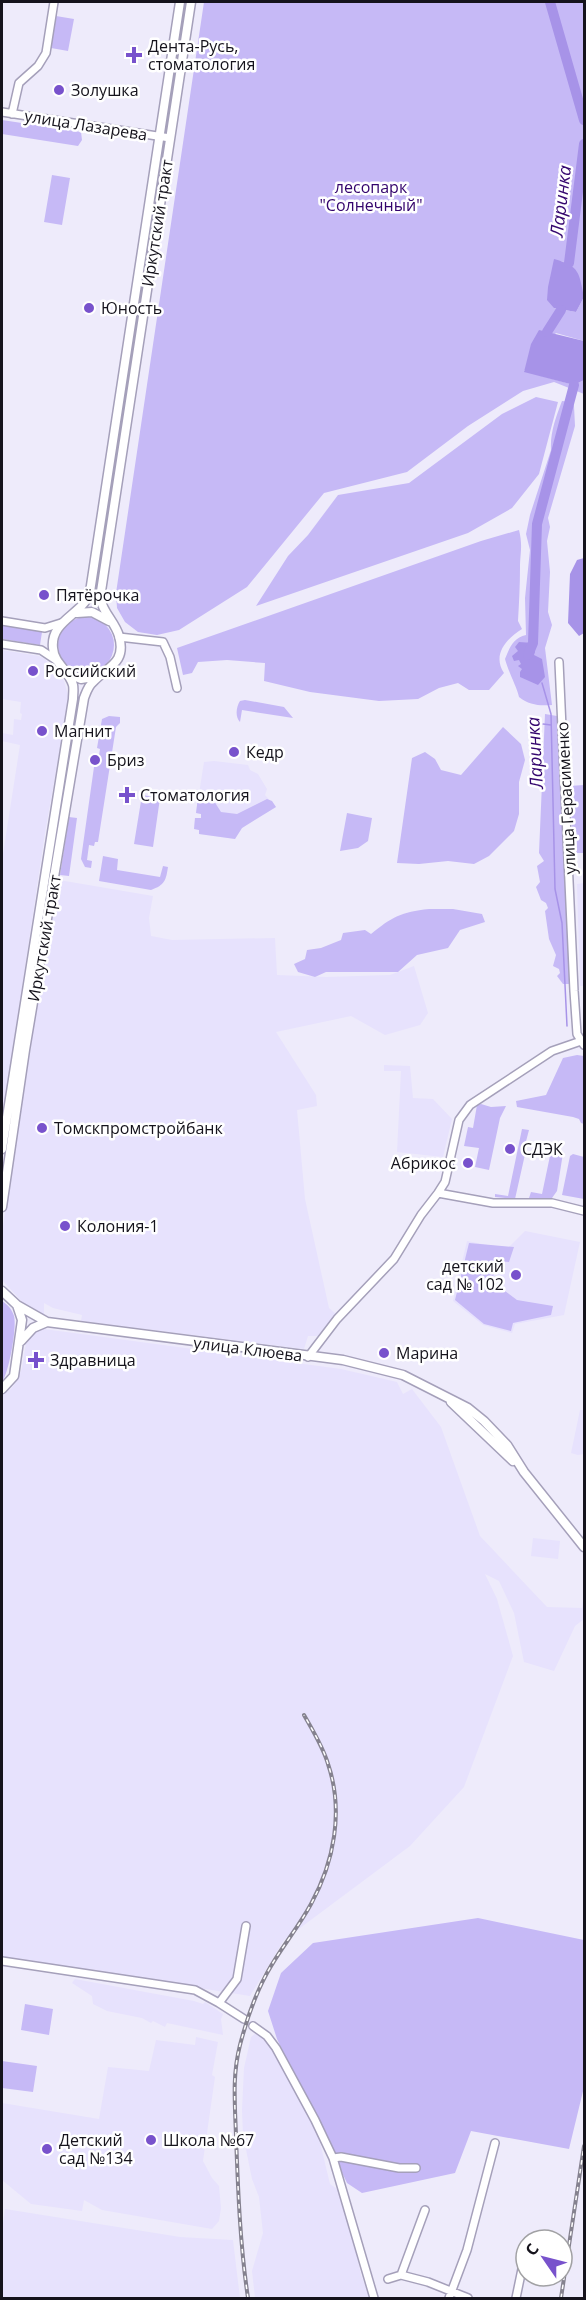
<svg xmlns="http://www.w3.org/2000/svg" width="586" height="2300" viewBox="0 0 586 2300" font-family="'Open Sans',sans-serif">
  <rect width="100%" height="100%" fill="#eeebfb"/>
  <path fill="#e7e2fd" d="M2,650L39,656L45,659L64,681L69,698L45,833L2,1122V854H3L20,745L2,741V733L13,735L14,719L21,720L22,714L20,713L21,702L2,699Z
    M214,761L248,765L250,770L258,774L267,789L265,795L276,807L242,828L235,839L199,834V830L194,829L195,818H201V814L196,813L204,762Z
    M59,880L153,896L149,918L151,936L172,940L275,938L277,975L327,977L390,975L414,966L428,1013L420,1025L385,1035L351,1016L276,1032L316,1095L317,1106L297,1110L305,1199L329,1308L336,1314L319,1336H308L304,1349L81,1321L82,1315L53,1308L44,1303V1316L27,1307L2,1280V1232L30,1047Z
    M584,883V986H580L577,884Z
    M384,1065L410,1066L413,1098L433,1099L452,1119L443,1157L397,1152L401,1071H384Z
    M525,1231L580,1242L564,1315L515,1324L512,1333L483,1325L453,1301L467,1241L507,1249Z
    M44,1329L341,1369L397,1382L403,1394L412,1389L441,1427L480,1536L547,1607L582,1608L584,1594V1619L575,1626L554,1671L524,1662L514,1613L499,1581L485,1574L497,1599L513,1656L464,1787L410,1846L284,1940L250,1996L2,1957V1395L11,1389L18,1379L22,1368L26,1343L31,1335L36,1330Z
    M580,1410H584V1454L578,1455L571,1453Z
    M533,1538L560,1541L558,1559L531,1556Z
    M75,1979L194,2001L203,2004L205,2002L223,2014L221,2019L223,2035L167,2023L165,2027L153,2021L151,2023L142,2018L107,2011L93,2004L92,1996L72,1983Z
    M256,2033L270,2045L316,2126L330,2184L340,2191L349,2218L361,2275L370,2298H255L252,2271L263,2233L259,2197L252,2179L243,2135L242,2110L244,2068L251,2037Z
    M196,2037L218,2042L212,2075L215,2077L203,2161L212,2178L219,2186L221,2208L219,2221L212,2229L102,2210L84,2200L82,2211L31,2204L2,2180V2103L99,2119L108,2067L149,2071L156,2040L195,2045Z
    M5,2209L180,2237L233,2240L240,2298H2V2230Z"/>
  <path fill="#c6b9f6" fill-rule="evenodd" d="M204,2H584V341L556,333L524,371L574,385L584,380V394L554,382L523,391L468,426L407,472L324,493L247,587L179,630L157,635L138,632L125,622L117,608L116,593ZM554,260L569,263L584,297L576,312L554,308Z
    M56,16L74,19L68,51L51,48Z
    M2,120L81,132L82,140L78,146L2,134Z
    M52,175L70,178L62,225L44,222Z
    M536,397L558,402L539,474L512,508L468,533L256,606L288,556L308,535L338,495L409,483L502,414Z
    M562,401L572,402L574,406L575,426L548,518L550,527L547,541L550,572L548,612L552,625L545,648L552,705C539,706 529,705 519,697C517,687 508,671 505,659C510,647 513,638 526,635L525,598L530,550L526,534L530,515L551,450C550,432 556,417 562,401Z
    M519,530C523,546 520,553 520,568C520,585 519,603 518,621L522,629C506,639 492,655 504,673L489,690H469L458,683L439,688L418,699L379,701L310,692L264,681L265,663L227,660L198,662L192,673L183,675L177,648L481,541Z
    M58 645a28 28 0 1 1 56 0a28 28 0 1 1-56 0Z
    M2,625L42,632L40,645L2,639Z
    M245,700L284,707L293,718L242,710L240,722C235,717 236,707 240,701Z
    M545,714L557,716L570,984H563L557,976L560,973L559,969L553,966L556,955L549,939L545,911L548,908L546,903L541,900L536,887L540,882L537,866L544,861L539,853Z
    M109,716L120,717V723L116,727L98,842H95L94,846L89,845L87,860L92,861L91,868L85,867L81,859L94,767H97L100,749L97,748L102,719Z
    M503,727L521,744L525,760L519,782V814L514,831L489,856L474,864L448,861L419,864L397,863L412,758L425,752L435,759L441,770L461,775Z
    M584,785V853H574L569,786Z
    M142,795L160,798L153,847L134,844Z
    M198,797L214,801L221,812L237,814L267,799L272,801L276,807L242,828L235,839L199,834V830L194,829L195,818H201V814L196,813Z
    M347,813L372,818L368,841L358,848L340,851Z
    M69,817L77,818L69,876L60,875Z
    M103,856L118,859L117,870L160,877L163,866L168,867C166,880 165,885 151,890L99,881Z
    M429,909H453L482,914L485,922L460,930L448,948L417,955L398,972H326L315,977L298,972L294,964L305,959L307,950L321,948L341,940L343,933L365,930L371,934C392,917 401,912 429,909Z
    M577,1055L584,1056V1124L581,1123L579,1119L573,1117L517,1107L516,1101L546,1095L563,1058Z
    M481,1104L491,1107L506,1106L500,1118L489,1170L475,1167L479,1148L464,1146L468,1127L473,1128L477,1105Z
    M522,1129L529,1130L524,1149L526,1150L515,1199L495,1197V1194L508,1196Z
    M535,1143L556,1149L563,1153L557,1191L552,1198H529L531,1192L542,1194L551,1151L535,1147Z
    M573,1154L584,1157V1199L562,1195L570,1156Z
    M469,1243L514,1247L509,1262L497,1261L492,1281L517,1300L553,1306L551,1315L513,1323L511,1331L484,1324L455,1300Z
    M2,1301C7,1304 12,1309 14,1316C17,1328 9,1372 2,1382Z
    M478,1918L584,1940V2087L569,2149L471,2131L455,2173L362,2193L347,2183L277,2039L268,2011L281,1973L313,1943Z
    M25,2004L53,2009L49,2035L21,2030Z
    M2,2061L37,2066L33,2092L2,2088Z"/>
  <path fill="#a793e8" d="M554,259C580,266 579,273 584,297L576,312L554,308L547,300L548,287Z
    M539,330L584,341V380L574,385L524,372L531,344Z
    M584,558V633L579,636L568,623L570,574L577,560Z
    M519,642L533,643L535,652L534,655L542,659L545,677L538,685L520,677V672L522,669L518,666L521,664L519,660L514,661L512,656L518,651L515,647Z"/>
  <g fill="none" stroke-linecap="round" stroke-linejoin="round">
    <path stroke="#a793e8" stroke-width="1.5" d="M542,683L551,714L555,889L562,923L567,1026
      M543,724L551,725"/>
    <path stroke="#a793e8" stroke-width="10" d="M550,2L584,120
      M569,263L584,144
      M547,332L561,310
      M528,655L533,643L537,524L574,385"/>
    <g stroke="#a5a0ba" stroke-width="10">
      <path id="minor" d="M2,112L170,138
        M12,114L19,83L38,66L46,53L54,2
        M2,621L45,628L61,623
        M119,637L163,642L170,657L177,688
        M2,644L41,650L56,660
        M559,662L574,991L577,1034L584,1045
        M438,1193L493,1203H552L584,1211
        M308,1357L337,1319L394,1259L421,1215L438,1193L445,1182L459,1120L470,1105L552,1051L584,1040
        M2,1961L195,1990L219,2003L237,1979L246,1926
        M219,2003L244,2019
        M253,2026L267,2036L276,2048L315,2120L333,2158L374,2298
        M333,2158L341,2157L399,2168H416
        M401,2275L425,2210
        M388,2279L401,2275L428,2282L468,2298
        M449,2298L467,2250L495,2143
        M516,2298L522,2269"/>
    </g>
    <g stroke="#a5a0ba" stroke-width="11">
      <path id="major" d="M77,613L92,612L109,621
        M65,672L81,679L99,676
        M2,1149L73,699C73,695 74,689 73,685C69,670 54,664 53,648C50,620 83,615 90,592L180,2
        M2,1207L25,1050L84,698C86,693 88,686 93,682C106,667 127,664 119,636C115,622 103,613 100,598L191,2
        M2,1291L17,1305L22,1320L14,1376L2,1389
        M17,1305L47,1322L343,1360L403,1375L468,1408L484,1421L507,1445L524,1472L584,1547
        M21,1341L33,1328L47,1322
        M451,1402L513,1461"/>
    </g>
    <use href="#minor" stroke="#fff" stroke-width="7"/>
    <use href="#major" stroke="#fff" stroke-width="8"/>
    <g stroke="#85828f" stroke-width="4">
      <path id="rail" d="M248,2298C240,2245 238,2190 236,2136C235,2104 232,2076 240,2045C246,2022 255,1995 267,1973C280,1949 298,1928 311,1904C334,1862 344,1811 328,1764C323,1747 313,1731 304,1715
        M561,2298L584,2146"/>
    </g>
    <use href="#rail" stroke="#fff" stroke-width="1.5" stroke-dasharray="4.5" stroke-linecap="butt"/>
  </g>
  <g fill="#7852cc" stroke="#fff" stroke-width="2">
    <path d="M131 46h6v6h6v6h-6v6h-6v-6h-6v-6h6z"/>
    <circle cx="59" cy="90" r="6"/>
    <circle cx="89" cy="308" r="6"/>
    <circle cx="44" cy="595" r="6"/>
    <circle cx="33" cy="671" r="6"/>
    <circle cx="42" cy="731" r="6"/>
    <circle cx="234" cy="752" r="6"/>
    <circle cx="95" cy="760" r="6"/>
    <path d="M124 786h6v6h6v6h-6v6h-6v-6h-6v-6h6z"/>
    <circle cx="42" cy="1128" r="6"/>
    <circle cx="510" cy="1149" r="6"/>
    <circle cx="468" cy="1163" r="6"/>
    <circle cx="65" cy="1226" r="6"/>
    <circle cx="516" cy="1275" r="6"/>
    <circle cx="384" cy="1353" r="6"/>
    <path d="M33 1351h6v6h6v6h-6v6h-6v-6h-6v-6h6z"/>
    <circle cx="151" cy="2140" r="6"/>
    <circle cx="47" cy="2149" r="6"/>
  </g>
  <g text-anchor="middle" dominant-baseline="central" stroke-width="5" stroke-linejoin="round" paint-order="stroke">
    <g font-size="16" fill="#15131c" stroke="#fff" text-anchor="start">
      <text x="148" y="46">Дента-Русь,<tspan x="148" dy="18">стоматология</tspan></text>
      <text x="71" y="90">Золушка</text>
      <text x="101" y="308">Юность</text>
      <text x="56" y="595">Пятёрочка</text>
      <text x="45" y="671">Российский</text>
      <text x="54" y="731">Магнит</text>
      <text x="246" y="752">Кедр</text>
      <text x="107" y="760">Бриз</text>
      <text x="140" y="795">Стоматология</text>
      <text x="54" y="1128">Томскпромстройбанк</text>
      <text x="522" y="1149">СДЭК</text>
      <text x="456" y="1163" text-anchor="end">Абрикос</text>
      <text x="77" y="1226">Колония-1</text>
      <text x="504" y="1266" text-anchor="end">детский<tspan x="504" dy="18">сад № 102</tspan></text>
      <text x="396" y="1353">Марина</text>
      <text x="50" y="1360">Здравница</text>
      <text x="59" y="2140">Детский<tspan x="59" dy="18">сад №134</tspan></text>
      <text x="163" y="2140">Школа №67</text>
    </g>
    <g font-size="16" fill="#15131c" stroke="#fff">
      <text transform="translate(86 125) rotate(9)">улица Лазарева</text>
      <text transform="translate(157 223) rotate(-81)">Иркутский тракт</text>
      <text transform="translate(566 798) rotate(-93)">улица Герасименко</text>
      <text transform="translate(44 938) rotate(-80)">Иркутский тракт</text>
      <text transform="translate(248 1349) rotate(7)">улица Клюева</text>
    </g>
    <g font-size="16" fill="#33036c" stroke="#fff">
      <text x="371" y="187">лесопарк<tspan x="371" dy="18">"Солнечный"</tspan></text>
    </g>
    <g font-size="18" font-style="italic" fill="#35076f" stroke="#fff">
      <text transform="translate(560 201) rotate(-83)">Ларинка</text>
      <text transform="translate(534 753) rotate(-93)">Ларинка</text>
    </g>
  </g>
  <rect width="586" height="2300" fill="none" stroke="#15131c" stroke-width="6"/>
  <g transform="translate(544 2258) rotate(305)"><circle r="28" fill="#ffffff" stroke="#a1a1a4" stroke-width="1.5"/>
  <path d="M0-4.5L10 22L0 15L-10 22Z" fill="#7852cc"/>
  <text y="-9" font-size="16" font-weight="bold" text-anchor="middle" fill="#15131c">С</text>
  </g>
</svg>
